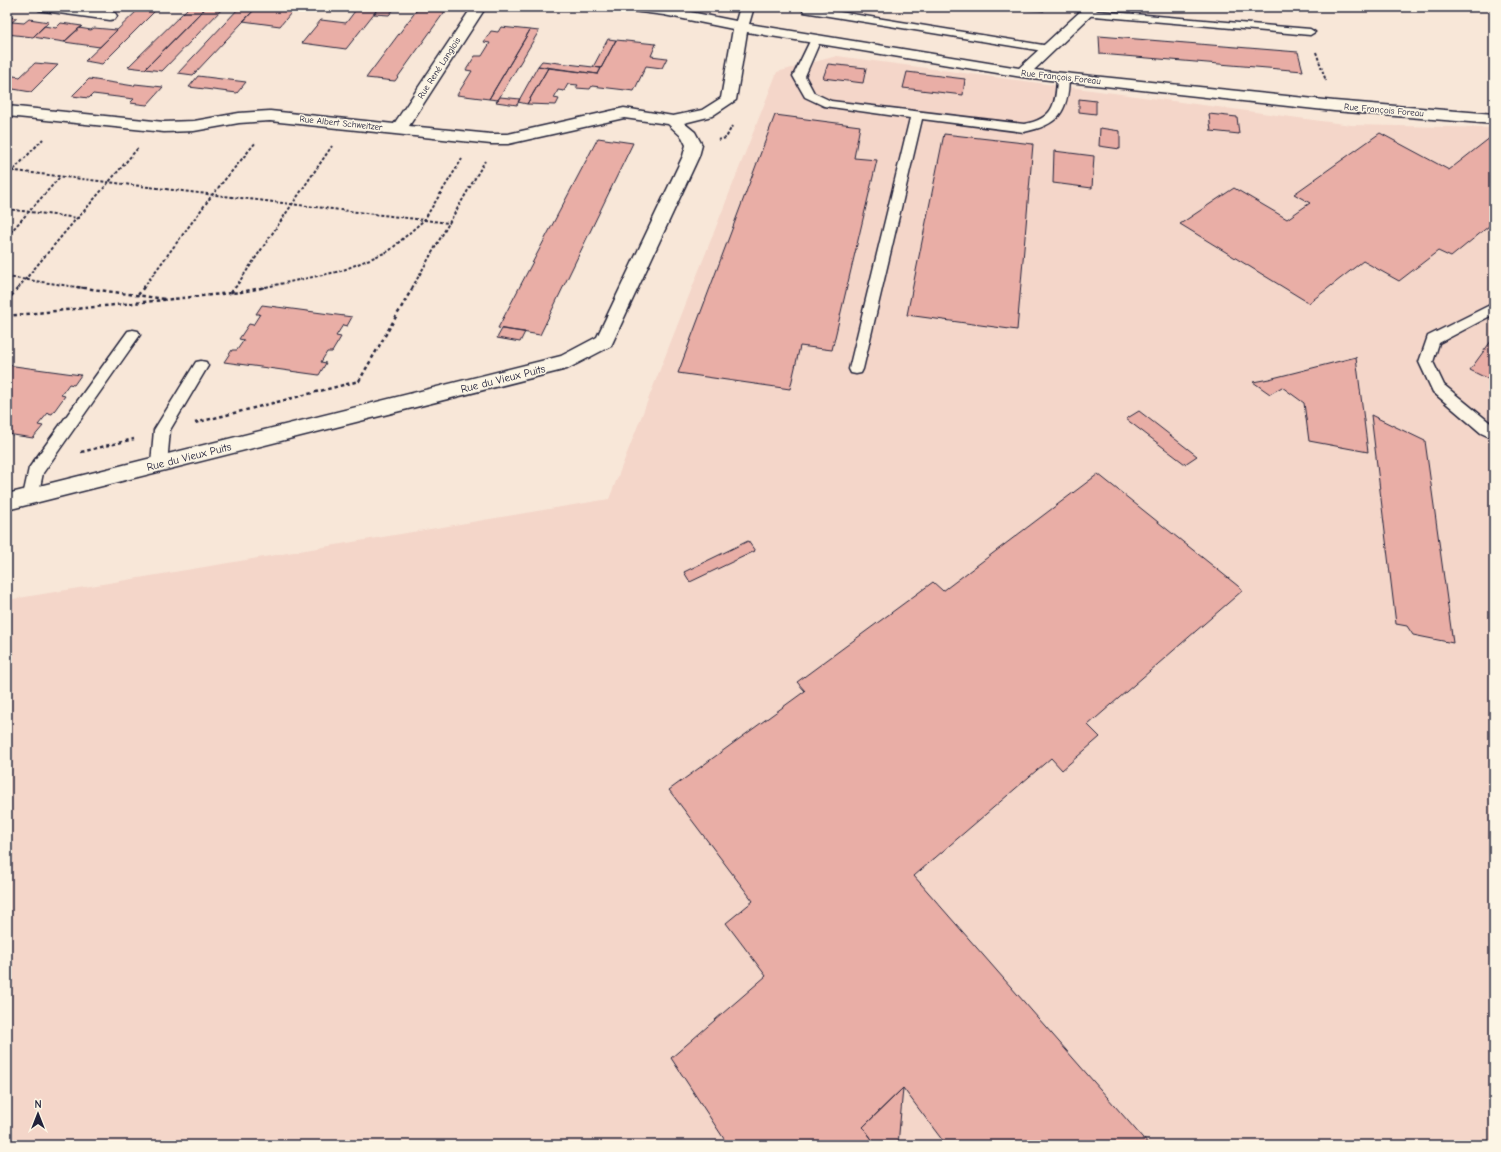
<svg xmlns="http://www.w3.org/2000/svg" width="1501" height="1152" viewBox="0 0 1501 1152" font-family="'Comic Neue',sans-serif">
  <rect width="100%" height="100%" fill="#f8e7d8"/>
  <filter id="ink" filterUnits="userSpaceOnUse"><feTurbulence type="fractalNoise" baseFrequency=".025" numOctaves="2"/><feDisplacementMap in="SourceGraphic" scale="8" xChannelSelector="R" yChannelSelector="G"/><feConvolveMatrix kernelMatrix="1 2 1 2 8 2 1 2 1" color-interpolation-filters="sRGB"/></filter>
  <g filter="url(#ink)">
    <path fill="#f4d6c9" d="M837,56L1351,125L1494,128V1145H7V600L609,499L777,72Z"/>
    <path fill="#e9aea6" stroke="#22223b" d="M141,7H159L102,64L85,61Z
      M189,7H206L145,69L128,67Z
      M206,7H224L162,71L145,69Z
      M240,7H257L193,75L178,73Z
      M257,7H296L280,26L243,21Z
      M321,7H379L346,49L302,43L321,20L346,23L355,11Z
      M379,7H396L389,15L374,14Z
      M419,7H448L395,81L366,78Z
      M999,7H1044V11Z
      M7,17L17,18L7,26Z
      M29,19L49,22L33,37L7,34V26L12,22L24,23Z
      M61,23L82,26L64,42L33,37L44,26L56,28Z
      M501,27L530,30L489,99L457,95L472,71L466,70L475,56H482L490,43L484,42L491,31L498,32Z
      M79,28L91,30L94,28L117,30L100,47L64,42Z
      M530,30L539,31L498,100L489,99Z
      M1099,36L1298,52L1303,71L1100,54Z
      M608,39L616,40L601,68L593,67Z
      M616,40L656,44L651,56L667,58L662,68L646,66L634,91L592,86L590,89L576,88L578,85L568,84L564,91L558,90L554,98L559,99L556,105L527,104L548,68L598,74Z
      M542,61L593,67L601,68L598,74L538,66Z
      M35,63L58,65L31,92L7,88V75L20,77Z
      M828,64L866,68L863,83L823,78Z
      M538,66L548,68L527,104L518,102Z
      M907,72L965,79L963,95L903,88Z
      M198,76L246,82L237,93L189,87Z
      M89,79L134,86L135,84L163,87L147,105L130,103L134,99L93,94L89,98L72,96Z
      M500,97L520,99L517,105L496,102Z
      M1079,99L1096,101V114L1079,112Z
      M1209,114L1237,117L1239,134L1211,131Z
      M775,115L860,126L854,158L877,160L832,350L800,346L790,389L678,373Z
      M1100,128L1120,131V149L1099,146Z
      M1380,133L1449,170L1491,137L1494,139V222L1451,257L1438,251L1399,281L1363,261L1309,303L1180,224L1234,188L1287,219L1310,203L1294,194Z
      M944,134L1033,144L1017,330L907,315Z
      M598,138L633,143L540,335L498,328Z
      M1054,151L1094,156L1092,188L1053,183Z
      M262,305L352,317L347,326L343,325L336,336L341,337L332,352H327L321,362L326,363L319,375L224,362L232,350H237L244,340L239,339L249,324L253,325L260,314H256Z
      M502,329L525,332L520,342L497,338Z
      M1494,337V382L1470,370Z
      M1356,357L1368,452L1309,441L1304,403L1282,387L1270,394L1253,382L1269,379Z
      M7,365L81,375L74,385L69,384L61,395L65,396L52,414L48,413L38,425L43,426L33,438L7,434Z
      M1139,411L1197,456L1185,464L1126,419Z
      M1371,415L1425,441L1453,643L1413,635L1407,626L1396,624Z
      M1098,474L1243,590L1088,725L1100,737L1062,770L1051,758L914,876L1149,1145H946L903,1088L863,1127L876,1145H728L671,1058L766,976L726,923L753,901L669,790L805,691L797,682L933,582L943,591Z
      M748,541L755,551L690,582L684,572Z
      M903,1088L898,1145H876L863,1127Z"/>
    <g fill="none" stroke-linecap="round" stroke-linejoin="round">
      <g stroke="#22223b" stroke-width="3">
        <path id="service" d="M809,7L1049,46L1055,49L1049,52L804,12L803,10L804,8Z
          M1087,10L1310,29L1315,32L1310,35L1083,15L1082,13Z
          M816,36L821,39L805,76L814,93L831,101L1024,124C1053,119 1056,105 1057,78L1063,75L1069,78C1068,113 1058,125 1024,132L922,119L863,369L861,373L856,374L851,373L849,369L910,118L824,106L805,97L793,76L811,39Z
          M1494,303V314L1439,343L1433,362L1444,385L1494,426V439L1481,433L1433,392L1419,362L1428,336Z
          M133,330L138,331L140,335L43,473L37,501L31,502L25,501L23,496L29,468L128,331Z
          M201,361L206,362L208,366L170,430L167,464L165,468L159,470L153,468L151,464L154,430L196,362Z"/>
      </g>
      <g stroke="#22223b" stroke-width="3">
        <path id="minor" d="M37,7H74L110,12L115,13L117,16L115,19L110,20L44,11L39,10Z
          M472,7H486L409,126L491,134H508L624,108L673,116L702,110L721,98L733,29L664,15L632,11L627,10L625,7H665L736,21L740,7H754L749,24L1019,68L1085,7H1100L1034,70L1334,101L1494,114V124L1334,111L1022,77L747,32L736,100L712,116L684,123L695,132L702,145L699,156L611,346L567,369L7,510V494L561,356L597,337L683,156L686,145L682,137L668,124L624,118L508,144H491L270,121L239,123L194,131L164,132L7,116V106L164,122L194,121L239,113L270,111L394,124Z"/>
      </g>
      <path stroke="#22223b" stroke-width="2" stroke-dasharray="3 2" stroke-linecap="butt" d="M1316,52L1326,81
        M718,140L726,138L732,126
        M7,170L449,223L485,161
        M7,177L43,139
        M7,209L78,218L138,148
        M7,236L60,177
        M7,277L84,288
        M18,288L77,218
        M143,288L213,194L256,142
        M235,288L332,146
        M261,288L341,271L389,251L424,220L462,159
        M412,288L449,223"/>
      <path stroke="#22223b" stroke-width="2.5" stroke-dasharray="3.5 3" stroke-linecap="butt" d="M77,287L165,299
        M231,293L235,287
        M138,295L144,287
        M7,301L19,287
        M7,316L241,292L266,287
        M195,423L359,381L413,287
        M81,452L134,439"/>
      <use href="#service" fill="#fcf5e5" fill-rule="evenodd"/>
      <use href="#minor" fill="#fcf5e5" fill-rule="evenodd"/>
    </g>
  </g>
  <g text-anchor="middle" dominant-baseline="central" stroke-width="3" stroke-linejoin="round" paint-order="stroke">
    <g font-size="9" fill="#22223b" stroke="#fcf5e5">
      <text transform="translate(439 68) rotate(-57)">Rue René Langlois</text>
      <text transform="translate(1061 77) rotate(6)">Rue François Foreau</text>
      <text transform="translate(1384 110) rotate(5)">Rue François Foreau</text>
      <text transform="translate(341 123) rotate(6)">Rue Albert Schweitzer</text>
    </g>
    <g font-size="11" fill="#22223b" stroke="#fcf5e5">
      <text transform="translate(503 379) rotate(-14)">Rue du Vieux Puits</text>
      <text transform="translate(189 457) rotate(-14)">Rue du Vieux Puits</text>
    </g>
  </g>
  <rect width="1501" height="1152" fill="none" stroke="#fcf5e5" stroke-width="24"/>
  <rect x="12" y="12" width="1477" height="1128" fill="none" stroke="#22223b" stroke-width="1.5" filter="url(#ink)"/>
  <g transform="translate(38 1114)" stroke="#fcf5e5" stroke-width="3" paint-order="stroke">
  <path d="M0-3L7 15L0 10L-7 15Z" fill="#22223b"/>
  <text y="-6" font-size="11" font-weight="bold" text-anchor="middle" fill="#22223b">N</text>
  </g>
</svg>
